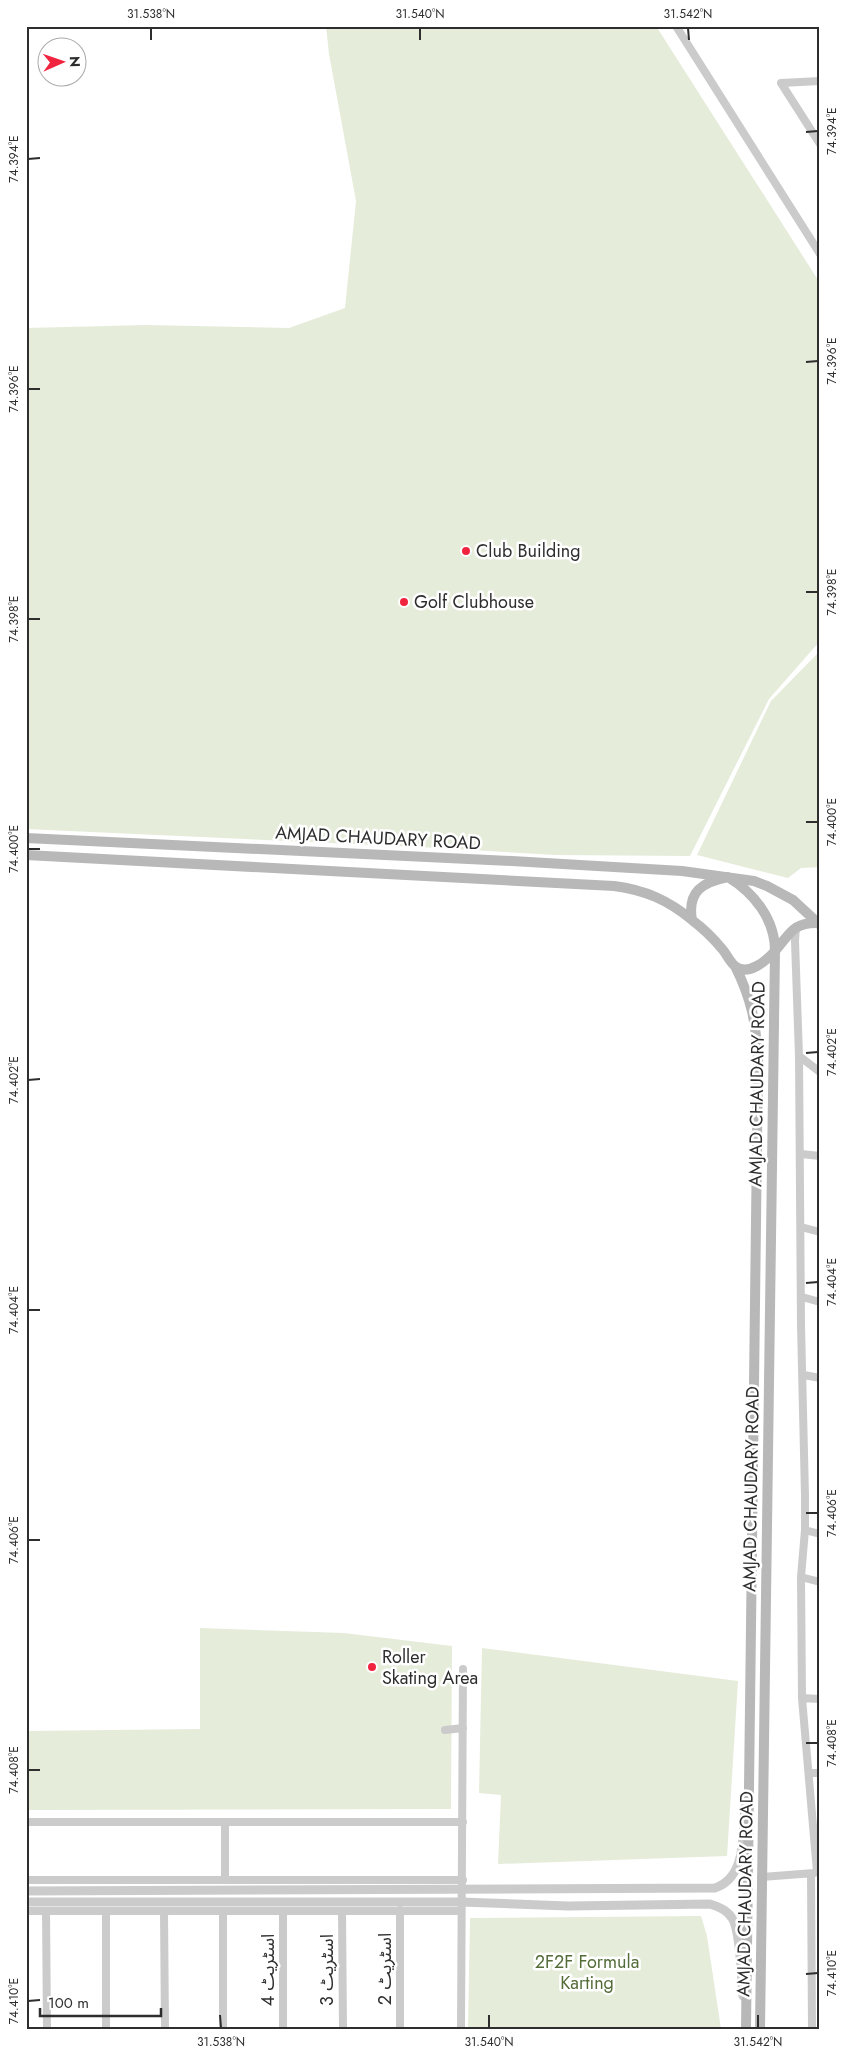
<svg xmlns="http://www.w3.org/2000/svg" width="846" height="2055" viewBox="0 0 846 2055" font-family="Jost,'Noto Sans Arabic',sans-serif">
  <rect width="100%" height="100%" fill="#fff"/>
  <path fill="#e5ecda" d="M326,26H656L820,283V641L769,699L690,856L556,855L419,847L26,829V328L146,325L289,328L345,308L356,201L329,54Z
    M820,651V867L801,868L788,878L697,855L771,701Z
    M200,1628L344,1633L452,1646L451,1809L26,1810V1731L200,1729Z
    M482,1648L738,1681L727,1856L498,1864L501,1795L479,1793Z
    M701,1916L707,1936L721,2029H468L470,1918Z"/>
  <g fill="none" stroke-linecap="round" stroke-linejoin="round">
    <path stroke="#cbcbcb" stroke-width="8" d="M676,26L820,254
      M820,81L781,83L820,144
      M796,927L795,941L799,1056L801,1325L805,1496V1530L801,1577L802,1698L817,1872
      M799,1056L820,1072
      M801,1154L820,1156
      M801,1227L820,1232
      M802,1297L820,1302
      M804,1375L820,1378
      M805,1530L820,1534
      M801,1577L820,1582
      M802,1698L820,1699
      M445,1730L463,1728
      M809,1773H820
      M26,1822H463
      M225,1822V1879
      M811,1874L812,2029
      M761,1877L814,1873
      M26,1880H463
      M400,1910V2029
      M26,1911H461
      M46,1911L47,2029
      M106,1911V2029
      M283,1911V2029
      M342,1911L343,2029
      M164,1912L165,2029
      M223,1912V2029
      M461,2029L463,1669"/>
    <path stroke="#cbcbcb" stroke-width="9" d="M26,1891L715,1888C747,1877 742,1835 745,1807
      M26,1902H461L568,1906L710,1904C719,1907 727,1910 732,1918C741,1931 741,1979 743,1996"/>
    <path stroke="#b8b8b8" stroke-width="10" d="M26,838L512,861L682,871L754,881L767,886L793,900L819,924
      M26,855L614,886C645,890 668,900 692,920
      M728,877C754,893 775,919 775,951C767,960 748,977 735,966C730,962 727,955 723,950C714,939 704,929 692,920C687,891 703,882 728,877Z
      M735,966C752,1000 756,1023 758,1061L746,2029
      M760,2029L775,951C790,934 793,922 818,923"/>
  </g>
  <path fill="none" stroke="#2e2e2e" stroke-width="2" d="M151,28V40M420,28V40M688,28L689,40M806,132L818,131M28,159L40,158M806,362L818,361M28,389H40M806,592H818M28,619H40M806,822H818M28,849H40M806,1053L818,1052M28,1080L40,1079M806,1283L818,1282M28,1310H40M806,1513H818M28,1540H40M806,1743H818M28,1770H40M806,1974L818,1973M28,2001L40,2000M220,2015L221,2028M489,2015V2028M758,2015V2028"/>
  <g fill="#f0243f" stroke="#fff" stroke-width="2">
    <circle cx="466" cy="551" r="5"/>
    <circle cx="404" cy="602" r="5"/>
    <circle cx="372" cy="1667" r="5"/>
  </g>
  <g text-anchor="middle" dominant-baseline="central" stroke-width="5" stroke-linejoin="round" paint-order="stroke">
    <g font-size="18" fill="#2e2e2e" stroke="#fff" text-anchor="start">
      <text x="476" y="551">Club Building</text>
      <text x="414" y="602">Golf Clubhouse</text>
      <text x="382" y="1657">Roller<tspan x="382" dy="21">Skating Area</tspan></text>
    </g>
    <g font-size="18" fill="#2e2e2e" stroke="#fff">
      <text transform="translate(378 838) rotate(3)">AMJAD CHAUDARY ROAD</text>
      <text transform="translate(757 1084) rotate(-89)">AMJAD CHAUDARY ROAD</text>
      <text transform="translate(751 1489) rotate(-89)">AMJAD CHAUDARY ROAD</text>
      <text transform="translate(745 1894) rotate(-89)">AMJAD CHAUDARY ROAD</text>
      <text transform="translate(385 1969) rotate(-90)">اسٹریٹ 2</text>
      <text transform="translate(268 1970) rotate(-90)">اسٹریٹ 4</text>
      <text transform="translate(327 1970) rotate(-90)">اسٹریٹ 3</text>
    </g>
    <g font-size="18" fill="#536c38" stroke="#fff">
      <text x="587" y="1962">2F2F Formula<tspan x="587" dy="21">Karting</tspan></text>
    </g>
  </g>
  <rect width="846" height="2055" fill="none" stroke="#ffffff" stroke-width="55"/>
  <g transform="translate(62 62) rotate(88)"><circle r="24" fill="#ffffff" stroke="#ababab"/>
  <path d="M0-4L9 19L0 12L-9 19Z" fill="#f0243f"/>
  <text y="-8" font-size="14" font-weight="bold" text-anchor="middle" fill="#2e2e2e">N</text>
  </g>
  <path d="M40 2008v8h121v-8" fill="none" stroke="#2e2e2e" stroke-width="2.5"/>
  <text x="48" y="2008" font-size="15" fill="#2e2e2e" stroke="#ffffff" stroke-width="4" paint-order="stroke">100 m</text>
  <rect x="28" y="28" width="790" height="2000" fill="none" stroke="#2e2e2e" stroke-width="2"/>
  <g font-size="12" text-anchor="middle" fill="#2e2e2e">
    <text x="151" y="18">31.538°N</text>
    <text x="420" y="18">31.540°N</text>
    <text x="688" y="18">31.542°N</text>
    <text transform="translate(832 131) rotate(-90)" y="4">74.394°E</text>
    <text transform="translate(14 159) rotate(-90)" y="4">74.394°E</text>
    <text transform="translate(832 361) rotate(-90)" y="4">74.396°E</text>
    <text transform="translate(14 389) rotate(-90)" y="4">74.396°E</text>
    <text transform="translate(832 592) rotate(-90)" y="4">74.398°E</text>
    <text transform="translate(14 619) rotate(-90)" y="4">74.398°E</text>
    <text transform="translate(832 822) rotate(-90)" y="4">74.400°E</text>
    <text transform="translate(14 849) rotate(-90)" y="4">74.400°E</text>
    <text transform="translate(832 1052) rotate(-90)" y="4">74.402°E</text>
    <text transform="translate(14 1080) rotate(-90)" y="4">74.402°E</text>
    <text transform="translate(832 1282) rotate(-90)" y="4">74.404°E</text>
    <text transform="translate(14 1310) rotate(-90)" y="4">74.404°E</text>
    <text transform="translate(832 1513) rotate(-90)" y="4">74.406°E</text>
    <text transform="translate(14 1540) rotate(-90)" y="4">74.406°E</text>
    <text transform="translate(832 1743) rotate(-90)" y="4">74.408°E</text>
    <text transform="translate(14 1770) rotate(-90)" y="4">74.408°E</text>
    <text transform="translate(832 1973) rotate(-90)" y="4">74.410°E</text>
    <text transform="translate(14 2001) rotate(-90)" y="4">74.410°E</text>
    <text x="221" y="2046">31.538°N</text>
    <text x="489" y="2046">31.540°N</text>
    <text x="758" y="2046">31.542°N</text>
  </g>
</svg>
